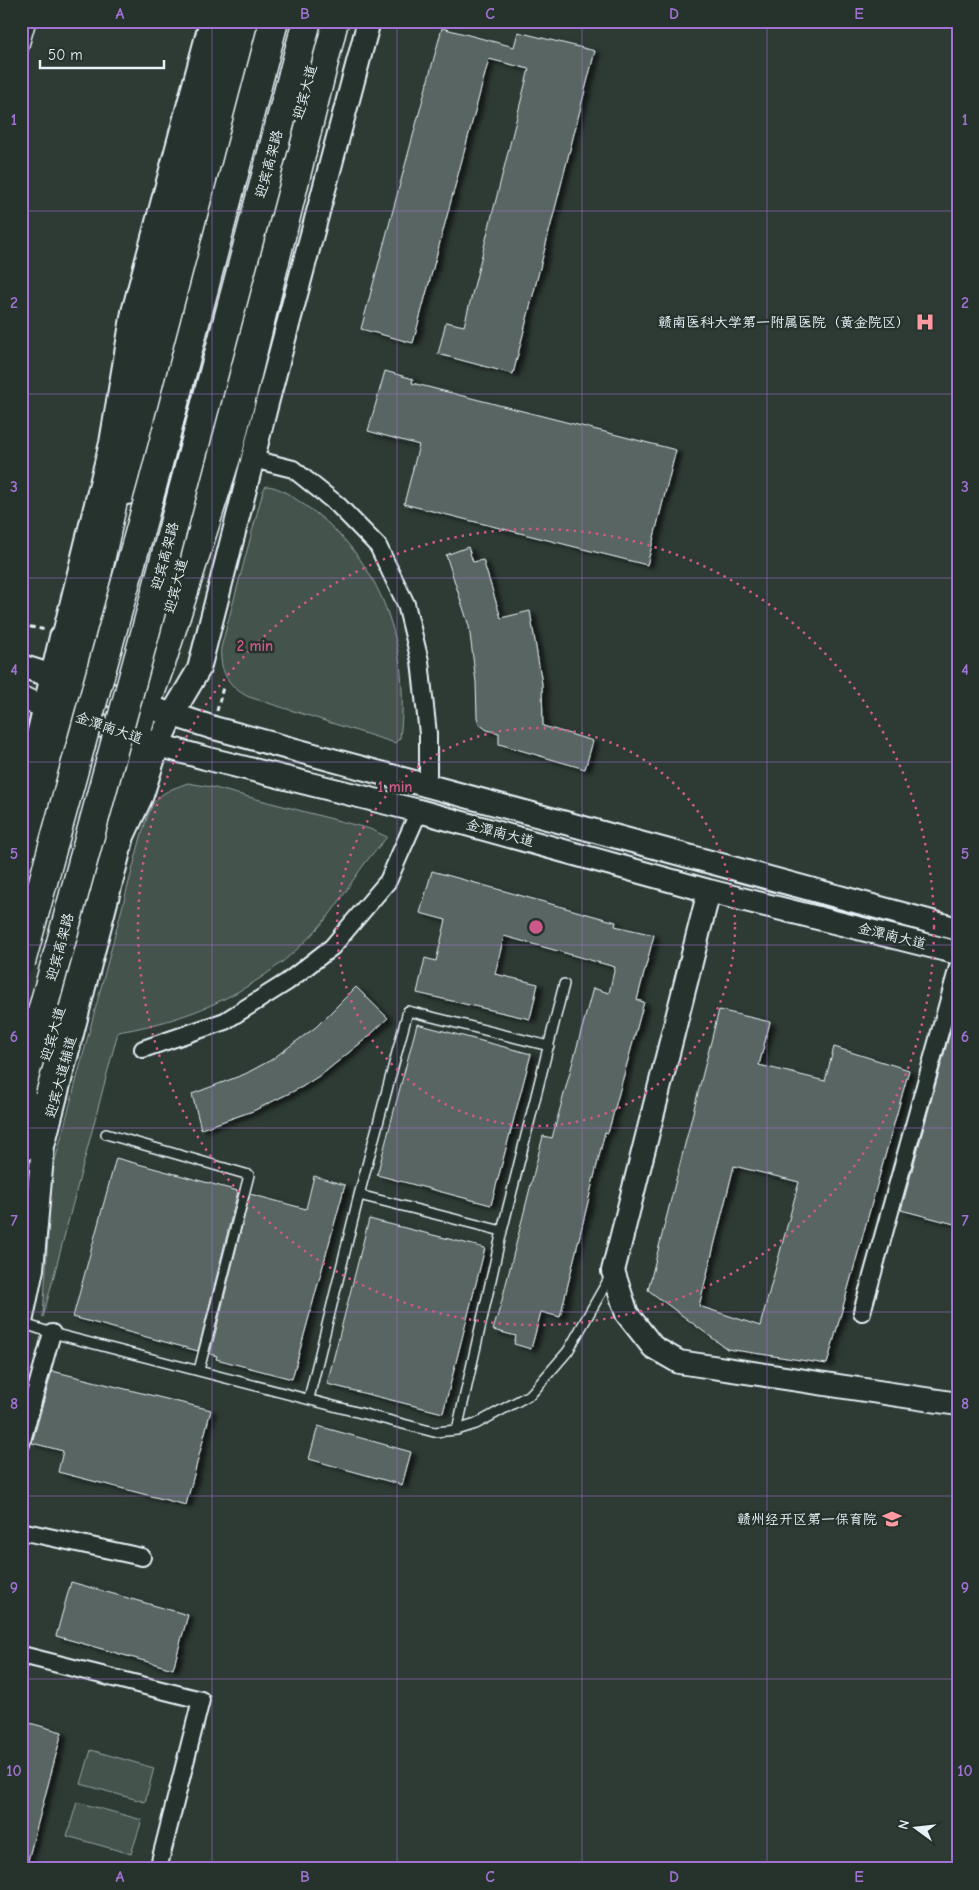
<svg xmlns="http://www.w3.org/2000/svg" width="979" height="1890" viewBox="0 0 979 1890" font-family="'Comic Neue','LXGW WenKai TC',sans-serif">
  <defs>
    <filter id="shadow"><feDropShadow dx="5.5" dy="3" stdDeviation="2.5" flood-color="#0009"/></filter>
  </defs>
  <rect width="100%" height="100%" fill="#2e3b35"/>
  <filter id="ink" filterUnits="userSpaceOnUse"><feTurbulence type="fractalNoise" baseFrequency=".02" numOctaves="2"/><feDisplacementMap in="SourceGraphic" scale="10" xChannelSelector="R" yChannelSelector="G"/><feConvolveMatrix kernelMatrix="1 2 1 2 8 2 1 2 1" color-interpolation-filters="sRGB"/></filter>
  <g filter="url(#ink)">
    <path fill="#45524e" stroke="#96a2a3" d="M266,486C280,486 295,499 306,506C383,559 411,649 400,738L395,743L249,697C228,687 219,670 221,648L263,491Z
      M188,783L211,787L370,829L387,837C378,848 368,858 360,870C350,884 341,900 330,914C275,982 203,1018 118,1032L43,1317L52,1172L142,833C153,800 153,795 188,783Z
      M91,1750L154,1768L145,1802L81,1784Z
      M77,1802L142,1820L131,1854L67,1836Z"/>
    <path fill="#596563" stroke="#e8f1f8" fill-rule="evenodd" filter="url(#shadow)" d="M442,28L514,47L518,32L595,51L513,374L438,354L446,322L464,326L529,69L489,59L413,343L361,329Z
      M385,371L413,379L412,383L676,450L647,565L404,504L419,445L368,431Z
      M468,547L473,562L483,560L501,618L530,611L542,684L543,726L593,741L585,769L499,744V733L487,730L479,724L477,717L476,682L469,626L446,555Z
      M432,871L616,922L615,926L654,935L637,1000L644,1002L608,1133L605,1132L560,1317L541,1312L531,1349L514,1344L516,1336L493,1330L501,1304L543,1136L552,1138L593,988L609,993L615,967L504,936L495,974L538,984L530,1019L417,993L425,958L436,961L446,920L420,913Z
      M356,987L388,1018L368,1037L325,1072L302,1087L253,1111L201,1129L192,1094L245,1074L271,1060L316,1027Z
      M719,1010L770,1022L759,1065L825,1081L834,1047L909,1070L827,1364L727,1349L648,1290ZM734,1166L799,1182L760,1326L699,1306Z
      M417,1024L531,1054L491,1205L377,1175Z
      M950,1032L958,1034V1225L901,1210Z
      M116,1158L238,1191L198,1351L73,1317Z
      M314,1176L345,1185L292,1379L216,1359L217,1356L210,1354L250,1194L306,1209Z
      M369,1219L485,1248L443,1413L327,1384Z
      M52,1371L211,1410L186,1505L58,1472L63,1451L32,1443Z
      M318,1426L411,1452L402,1485L309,1459Z
      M71,1582L188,1615L173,1669L56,1636Z
      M26,1722L62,1732L26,1868L21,1867V1739Z"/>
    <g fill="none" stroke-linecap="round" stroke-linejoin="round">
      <g stroke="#e8f1f8" stroke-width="12">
        <path id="lane" d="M21,56L31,21
          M106,1134L249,1175L199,1370
          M359,1195L502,1231
          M21,1323L52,1333L434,1432L457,1430L476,1424L531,1394L568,1351L611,1275
          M309,1398L359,1195L408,1011L549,1046
          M457,1430L502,1231L564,984"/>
      </g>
      <g stroke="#e8f1f8" stroke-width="20">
        <path id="street" d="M253,459L293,469L338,505L378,546L406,604L420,661L428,734V785
          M143,1049L225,1021L287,982L332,947L388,881L419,811
          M862,1312L958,967
          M21,1444L52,1333
          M21,1531L142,1557
          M21,1660L22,1655L201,1700L158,1869"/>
      </g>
      <g stroke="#e8f1f8" stroke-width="26">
        <path id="secondary" d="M21,666L214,728L958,929
          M21,698L158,745L205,758L419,811L709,891L958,953
          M21,808L61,637L64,634L111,443L133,312L211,21
          M709,891L613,1271L627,1314L653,1347L679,1362L958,1404
          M21,1322L32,1269L43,1146L123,836L142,795L158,745L173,713L199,669L267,403L369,21"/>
      </g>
      <g stroke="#e8f1f8" stroke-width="30">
        <path id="primary" d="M127,491L255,21
          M187,543L280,184
          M21,878L80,661
          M21,1149L151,685"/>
      </g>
      <g stroke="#e8f1f8" stroke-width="31">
        <path id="highway" d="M74,682L152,319L228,21
          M146,705L163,657L229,448L334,21"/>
      </g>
      <path stroke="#e8f1f8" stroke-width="3" stroke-dasharray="5 4" stroke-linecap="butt" d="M21,625L46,630
        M217,711L223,687"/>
      <use href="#lane" stroke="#26332d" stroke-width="9"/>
      <use href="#street" stroke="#26332d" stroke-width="16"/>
      <use href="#secondary" stroke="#26332d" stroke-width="22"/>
      <use href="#primary" stroke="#26332d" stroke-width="26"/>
      <use href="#highway" stroke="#26332d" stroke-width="28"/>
      <g stroke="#e8f1f8" stroke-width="31" stroke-linecap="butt">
        <path id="highway-bridge" d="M21,962L153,483L274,21
          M21,1089L146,630L307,21"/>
      </g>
      <use href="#highway-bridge" stroke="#26332d" stroke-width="28"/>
    </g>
  </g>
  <path fill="none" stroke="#a171d3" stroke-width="1" stroke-opacity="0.55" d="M212,21V1869M397,21V1869M582,21V1869M767,21V1869M21,211H958M21,394H958M21,578H958M21,762H958M21,945H958M21,1128H958M21,1312H958M21,1496H958M21,1679H958"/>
  <g fill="none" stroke="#cd598a" stroke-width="2.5" stroke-dasharray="2.5 5">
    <circle cx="536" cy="927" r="199"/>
    <circle cx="536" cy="927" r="398"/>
  </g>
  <defs>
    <g id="hospital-bare" transform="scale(1.5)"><path d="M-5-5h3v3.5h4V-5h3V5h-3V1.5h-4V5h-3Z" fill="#ff9aa2" stroke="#26332d" stroke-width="2.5" paint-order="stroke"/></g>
    <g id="school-bare" transform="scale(1.5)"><path d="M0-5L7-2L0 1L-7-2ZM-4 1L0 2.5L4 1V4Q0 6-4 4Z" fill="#ff9aa2" stroke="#26332d" stroke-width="2.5" paint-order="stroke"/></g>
  </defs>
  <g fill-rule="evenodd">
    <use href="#hospital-bare" x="925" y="322"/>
    <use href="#school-bare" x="892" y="1519"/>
  </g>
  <g text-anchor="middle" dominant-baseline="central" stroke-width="5" stroke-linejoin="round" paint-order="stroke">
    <g font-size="14" fill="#e8f1f8" stroke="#26332d">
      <text transform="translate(305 92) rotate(-75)">迎宾大道</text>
      <text transform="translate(269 164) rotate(-75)">迎宾高架路</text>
      <text transform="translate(165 556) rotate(-75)">迎宾高架路</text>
      <text transform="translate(176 586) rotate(-76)">迎宾大道</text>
      <text transform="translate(109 728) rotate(19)">金潭南大道</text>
      <text transform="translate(500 833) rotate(15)">金潭南大道</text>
      <text transform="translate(892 936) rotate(14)">金潭南大道</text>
      <text transform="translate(60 947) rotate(-75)">迎宾高架路</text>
      <text transform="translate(53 1034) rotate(-74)">迎宾大道</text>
      <text transform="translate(61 1077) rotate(-75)">迎宾大道辅道</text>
    </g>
    <g font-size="14" fill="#e8f1f8" stroke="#26332d" text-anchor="end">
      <text x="910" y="322">赣南医科大学第一附属医院（黄金院区）</text>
      <text x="877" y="1519">赣州经开区第一保育院</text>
    </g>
  </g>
  <circle cx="536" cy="927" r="8" fill="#cd598a" stroke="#26332d" stroke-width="2.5"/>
  <g font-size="15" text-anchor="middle" font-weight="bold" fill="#cd598a" stroke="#26332d" stroke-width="5" stroke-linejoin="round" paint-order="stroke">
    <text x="255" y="651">2 min</text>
    <text x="395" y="792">1 min</text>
  </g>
  <rect width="979" height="1890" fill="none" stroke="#26332d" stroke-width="55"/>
  <g transform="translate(916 1828) rotate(285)" stroke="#26332d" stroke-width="4" paint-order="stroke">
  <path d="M0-4L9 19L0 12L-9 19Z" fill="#e8f1f8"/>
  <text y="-8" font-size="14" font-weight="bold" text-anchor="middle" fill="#e8f1f8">N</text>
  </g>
  <path d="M40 60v8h124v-8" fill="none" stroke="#e8f1f8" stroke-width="2.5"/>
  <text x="48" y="60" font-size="15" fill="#e8f1f8" stroke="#26332d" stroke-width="4" paint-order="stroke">50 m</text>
  <rect x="28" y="28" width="924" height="1834" fill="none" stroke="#a171d3" stroke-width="2"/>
  <g font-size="16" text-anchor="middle" font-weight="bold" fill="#a171d3">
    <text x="120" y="19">A</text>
    <text x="305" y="19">B</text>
    <text x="490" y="19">C</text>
    <text x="674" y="19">D</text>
    <text x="859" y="19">E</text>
    <text x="14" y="125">1</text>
    <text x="965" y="125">1</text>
    <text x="14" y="308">2</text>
    <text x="965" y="308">2</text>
    <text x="14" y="492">3</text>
    <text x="965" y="492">3</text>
    <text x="14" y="675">4</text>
    <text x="965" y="675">4</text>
    <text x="14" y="859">5</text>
    <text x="965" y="859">5</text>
    <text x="14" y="1042">6</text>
    <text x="965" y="1042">6</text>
    <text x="14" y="1226">7</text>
    <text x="965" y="1226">7</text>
    <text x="14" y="1409">8</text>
    <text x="965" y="1409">8</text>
    <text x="14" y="1593">9</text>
    <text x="965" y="1593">9</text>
    <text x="14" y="1776">10</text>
    <text x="965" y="1776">10</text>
    <text x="120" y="1882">A</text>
    <text x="305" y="1882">B</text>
    <text x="490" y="1882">C</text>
    <text x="674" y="1882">D</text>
    <text x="859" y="1882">E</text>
  </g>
</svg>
